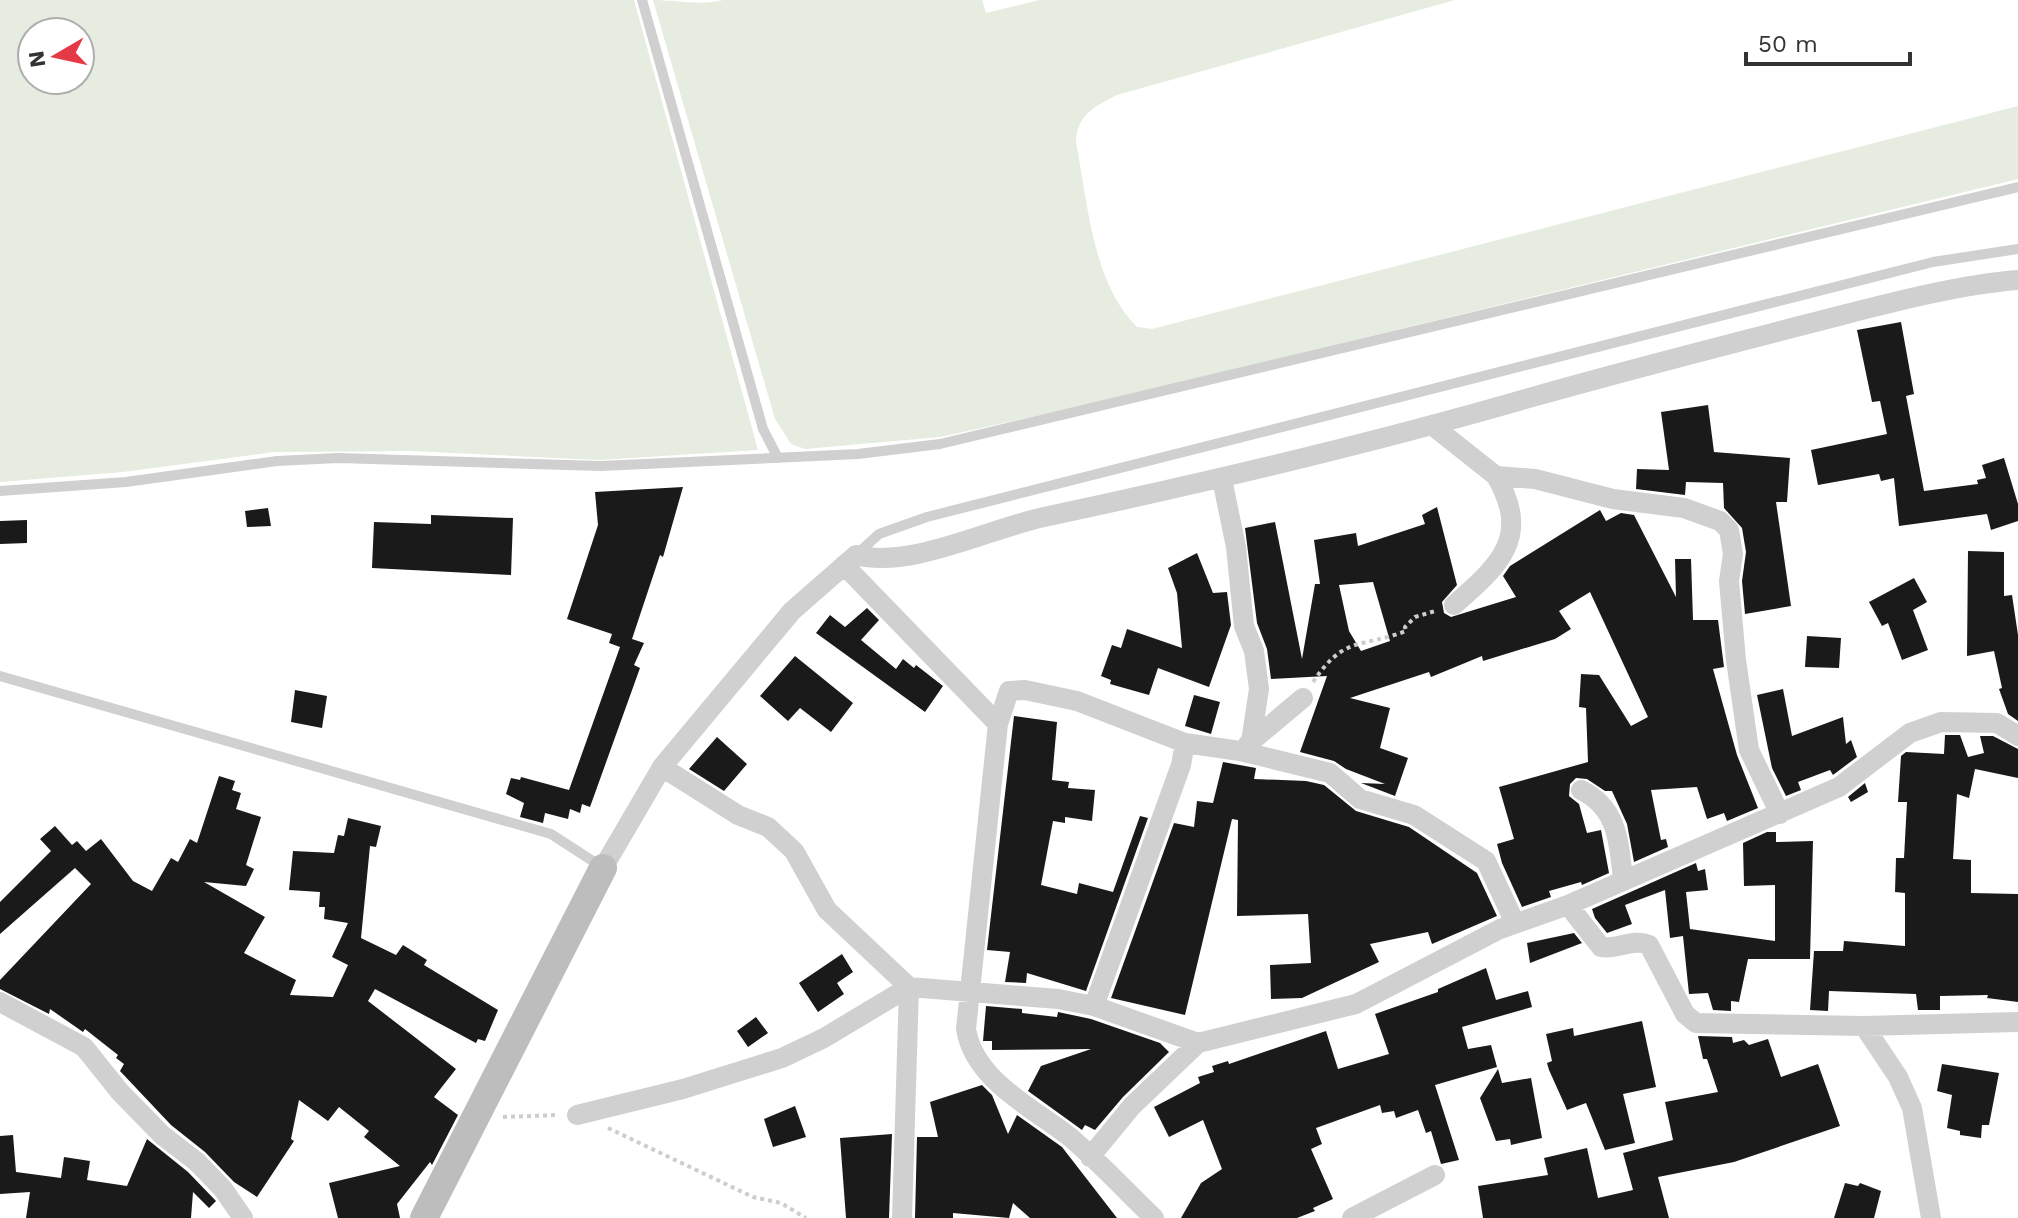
<svg xmlns="http://www.w3.org/2000/svg" width="2018" height="1218" viewBox="0 0 2018 1218" font-family="'Work Sans',sans-serif">
  <rect width="100%" height="100%" fill="#fff"/>
  <path fill="#e6ecdf" fill-rule="evenodd" d="M0,0H634L758,450L599,460L411,451L274,452L123,472L0,482ZM80,32V80H32V32Z
    M653,0C675,0 702,6 723,0H982L986,13L1040,0H1455L1117,95C1094,107 1077,114 1076,143C1088,203 1092,282 1137,327L1152,329L2018,106V179L1095,403L940,437L805,449L791,444L775,419Z"/>
  <path fill="#1a1a1a" fill-rule="evenodd" d="M1901,322L1914,394L1906,396L1924,491L1978,484L1977,480L1986,478L1982,465L2004,458L2018,504V521L1991,530L1987,514L1899,526L1894,478L1881,481L1879,474L1818,485L1811,450L1887,434L1880,401L1872,402L1857,330Z
    M1708,405L1714,452L1790,458L1787,502H1776L1791,606L1745,614L1742,581L1746,552L1742,528L1724,508L1723,483L1686,482L1685,495L1636,489L1637,469L1669,470L1661,412Z
    M683,487L663,557L660,555L632,639L644,643L634,665L640,668L590,807L582,804L580,813L570,809L568,819L545,813L543,823L520,817L524,803L506,794L511,778L520,780L521,777L569,790L620,647L609,643L612,634L567,619L598,525L595,492Z
    M1437,507L1457,585L1442,602L1444,613L1451,617L1516,597L1503,576L1510,566L1600,510L1606,521L1621,513L1634,515L1676,597L1675,559H1691L1693,620H1718L1724,667L1713,669L1737,755L1758,808L1727,821L1724,813L1707,819L1697,787L1651,790L1661,840L1666,839L1668,847L1634,862L1627,824L1612,791H1605L1587,779L1576,778L1570,784L1569,796L1579,804L1587,833L1601,830L1609,873L1582,885L1581,882L1549,891L1551,897L1522,907L1502,863L1497,844L1514,839L1499,787L1588,762L1586,708L1579,707L1581,674L1599,675L1631,726L1648,717L1590,592L1559,611L1571,629L1555,639L1483,661L1482,656L1431,677L1429,672L1350,698L1390,708L1380,748L1408,758L1395,796L1361,783L1385,784L1346,769L1334,761L1300,752L1327,676L1271,679L1267,649L1257,623L1245,528L1275,522L1302,659L1315,584H1320L1314,540L1356,533L1358,546L1425,524L1422,515ZM1373,582L1390,641L1361,651L1349,631L1339,585Z
    M268,508L271,526L247,527L245,511Z
    M431,515L513,518L511,575L372,568L374,522L431,524Z
    M27,520V543L0,544V521Z
    M1968,551L2004,552V596L2012,595L2018,635V721L2008,714L1999,689L2002,688L1994,651L1967,656Z
    M1197,553L1213,593L1227,592L1231,625L1209,687L1158,668L1149,695L1110,684L1111,680L1101,676L1112,645L1121,648L1127,629L1182,648L1177,593L1168,568Z
    M1914,578L1927,602L1913,610L1928,650L1902,660L1888,623L1882,626L1869,602Z
    M867,608L879,620L861,640L896,669L903,659L914,668L916,665L943,686L925,712L816,633L830,615L845,627Z
    M1807,636L1841,638L1839,668L1805,667Z
    M795,656L853,703L831,732L800,708L788,721L760,696Z
    M1783,689L1792,736L1843,717L1846,744L1851,740L1857,757L1833,775L1830,770L1798,782L1801,790L1786,796L1772,768L1757,695Z
    M295,690L327,696L322,728L291,722Z
    M1194,695L1220,702L1211,734L1185,726Z
    M1014,716L1057,722L1052,780L1069,782L1068,788L1095,790L1092,821L1065,817V823L1053,821L1041,885L1077,894L1079,883L1113,892L1140,816L1148,818L1086,991L1027,973L1026,983L1005,982L1010,952L987,950Z
    M1945,735H1960L1968,757L1984,753L1980,736H1993L2018,749V778L1975,769L1969,798L1957,794L1953,859L1971,860V893L2018,894V1002L1987,998L1988,995L1940,996V1010H1918L1916,994L1829,991L1828,1011L1810,1010L1814,951H1843L1844,941L1905,946V893L1895,892L1896,858H1904L1907,802H1898L1901,756L1906,752L1944,754Z
    M717,737L747,764L724,791L689,769Z
    M1223,762L1256,768L1254,779L1306,781L1324,785L1356,811L1409,827L1477,873L1497,916L1432,944L1428,932L1370,944L1379,962L1302,998L1271,999L1270,965L1311,963L1308,914L1237,916L1238,820L1232,819L1185,1015L1111,998L1174,823L1194,827L1197,801L1213,803Z
    M219,776L235,781L232,790L241,793L236,809L261,817L246,865L254,869L246,886L204,882L265,917L244,953L296,980L290,995L333,997L348,965L332,957L348,923L324,919L325,907H319L320,892L289,890L293,851L334,853L338,835L344,836L348,818L381,826L376,847L370,846L361,938L396,955L403,945L427,960L424,965L498,1010L485,1041L478,1039L476,1043L375,989L368,1001L456,1069L434,1097L458,1115L432,1165L430,1162L397,1204L400,1218H338L329,1183L400,1166L364,1137L369,1131L339,1107L328,1121L299,1100L291,1139L294,1141L257,1197L234,1182L205,1152L171,1125L120,1071L124,1064L116,1058L118,1055L85,1029L83,1032L50,1009L49,1014L0,989V980L91,884L75,868L0,934V902L51,851L40,839L55,826L72,845L77,841L86,851L101,839L133,881L152,891L171,858L178,862L190,839L197,843Z
    M1865,783L1868,792L1851,802L1848,797Z
    M1767,832H1776V842L1813,841L1810,959H1748L1739,1002L1731,1001V1011L1713,1010L1708,993L1689,994L1683,936L1670,938L1665,890L1625,905L1632,924L1607,933L1595,918L1592,909L1696,863L1698,871L1705,869L1708,890L1686,892L1690,929L1775,941V885L1744,886L1743,843Z
    M1574,933L1582,943L1530,963L1527,943Z
    M842,954L853,972L837,983L844,994L818,1012L799,983Z
    M1486,968L1496,1000L1528,991L1532,1007L1462,1027L1468,1049L1491,1045L1497,1067L1435,1085L1459,1160L1441,1164L1431,1131L1426,1133L1418,1110L1396,1118L1394,1111L1382,1113L1380,1105L1316,1128L1322,1144L1311,1149L1333,1199L1313,1208L1315,1211L1297,1218H1181L1201,1183L1222,1169L1203,1120L1169,1137L1154,1107L1200,1083L1198,1077L1214,1072L1212,1066L1228,1061L1229,1064L1326,1031L1338,1069L1389,1054L1375,1014L1438,992V989Z
    M986,1006L1022,1009V1013L1057,1017L1058,1012L1091,1019L1160,1043L1169,1052L1123,1097L1095,1130L1085,1125L1082,1130L1028,1091L1041,1066L1091,1049L992,1050V1041H983Z
    M756,1017L768,1033L748,1047L737,1031Z
    M1642,1021L1656,1087L1623,1094L1635,1143L1605,1150L1586,1103L1567,1110L1549,1070L1547,1063L1552,1061L1546,1034L1573,1028L1574,1036Z
    M1698,1036L1732,1037L1733,1043L1744,1040L1749,1045L1768,1039L1781,1077L1818,1064L1840,1126L1734,1162L1658,1177L1669,1218H1483L1478,1186L1548,1175L1544,1158L1587,1148L1598,1198L1633,1190L1623,1153L1673,1140L1665,1102L1718,1092L1707,1059H1703Z
    M1942,1064L1999,1073L1989,1125H1982L1981,1138L1960,1135V1131L1947,1128L1952,1095L1937,1091Z
    M1498,1069L1502,1083L1531,1078L1542,1138L1511,1145L1510,1139L1496,1141L1480,1098Z
    M982,1085L992,1095L1008,1134L1017,1115L1062,1147L1117,1218H1030L1013,1203L1009,1218L953,1213V1218H915L917,1137H938L930,1102Z
    M795,1106L806,1137L773,1147L764,1119Z
    M892,1134L889,1218H846L840,1138Z
    M13,1135L16,1172L61,1178L64,1157L90,1161L87,1180L127,1186L147,1139L188,1172L216,1201L209,1208L193,1192L191,1218H26L30,1192L0,1194V1136Z
    M1845,1183L1858,1186L1860,1183L1881,1191L1874,1218H1834Z"/>
  <g fill="none" stroke-linecap="round" stroke-linejoin="round">
    <path stroke="#cdcdcd" stroke-width="4" stroke-dasharray="4 4" stroke-linecap="butt" d="M1313,682C1345,635 1358,649 1406,631L1405,627L1415,617L1435,611
      M503,1117L558,1115
      M608,1128L753,1197L781,1203L806,1218"/>
    <path stroke="#d0d0d0" stroke-width="10" d="M642,0L763,429L778,458
      M0,491L126,482L277,461L338,458L601,466L858,454L940,444L2018,187
      M856,555L879,534L927,517L1933,262L2018,249
      M0,676L551,834L602,867"/>
    <path stroke="#d0d0d0" stroke-width="20" d="M1433,426L1496,476L1535,479L1613,499L1684,508L1720,521L1729,530L1733,554L1729,581L1736,660L1749,750L1780,814
      M1222,479L1236,547L1244,626L1254,651L1259,689L1251,742
      M844,565L998,724
      M1454,605C1501,564 1531,537 1496,476
      M1248,744L1303,698
      M662,767L738,815L768,827L794,851L827,910L909,987
      M1581,790C1618,808 1619,842 1623,880
      M603,868L662,767L792,611L856,555C911,569 988,529 1044,517C1209,482 1374,443 1536,396C1628,370 1719,347 1811,323C1875,307 1953,285 2018,280
      M1568,905L1601,947C1618,950 1633,938 1649,945L1685,1014L1696,1023L1864,1026L2018,1022
      M0,1002L84,1047L120,1092L162,1135L197,1162L223,1189L243,1218
      M1094,1006L1181,765L1185,743
      M1864,1026L1898,1077L1912,1108L1931,1218
      M577,1115L683,1089L782,1058L824,1038L909,987L1058,999L1094,1006L1198,1043L1356,1004L1500,929L1568,905L1839,787L1910,733L1941,722L1997,723L2018,736
      M1090,1157L1132,1106L1198,1043
      M902,1218L909,987
      M1154,1218C1126,1191 1099,1162 1070,1137C1033,1108 974,1080 966,1029L998,724L1009,691L1025,690L1077,701L1185,743L1240,751L1330,773L1360,799L1414,815L1486,861L1515,923
      M1352,1218L1435,1175"/>
    <path stroke="#bdbdbd" stroke-width="28" d="M424,1218L603,868"/>
  </g>
  <g transform="translate(56 56) rotate(261)"><circle r="38" fill="#ffffff" stroke="#adadad" stroke-width="2"/>
  <path d="M0-6L14 30L0 20L-14 30Z" fill="#e63946"/>
  <text y="-12" font-size="22" font-weight="bold" text-anchor="middle" fill="#333333">N</text>
  </g>
  <path d="M1746 52v12h164v-12" fill="none" stroke="#333333" stroke-width="4"/>
  <text x="1758" y="52" font-size="24" fill="#333333" stroke="#ffffff" stroke-width="6" paint-order="stroke">50 m</text>
</svg>
